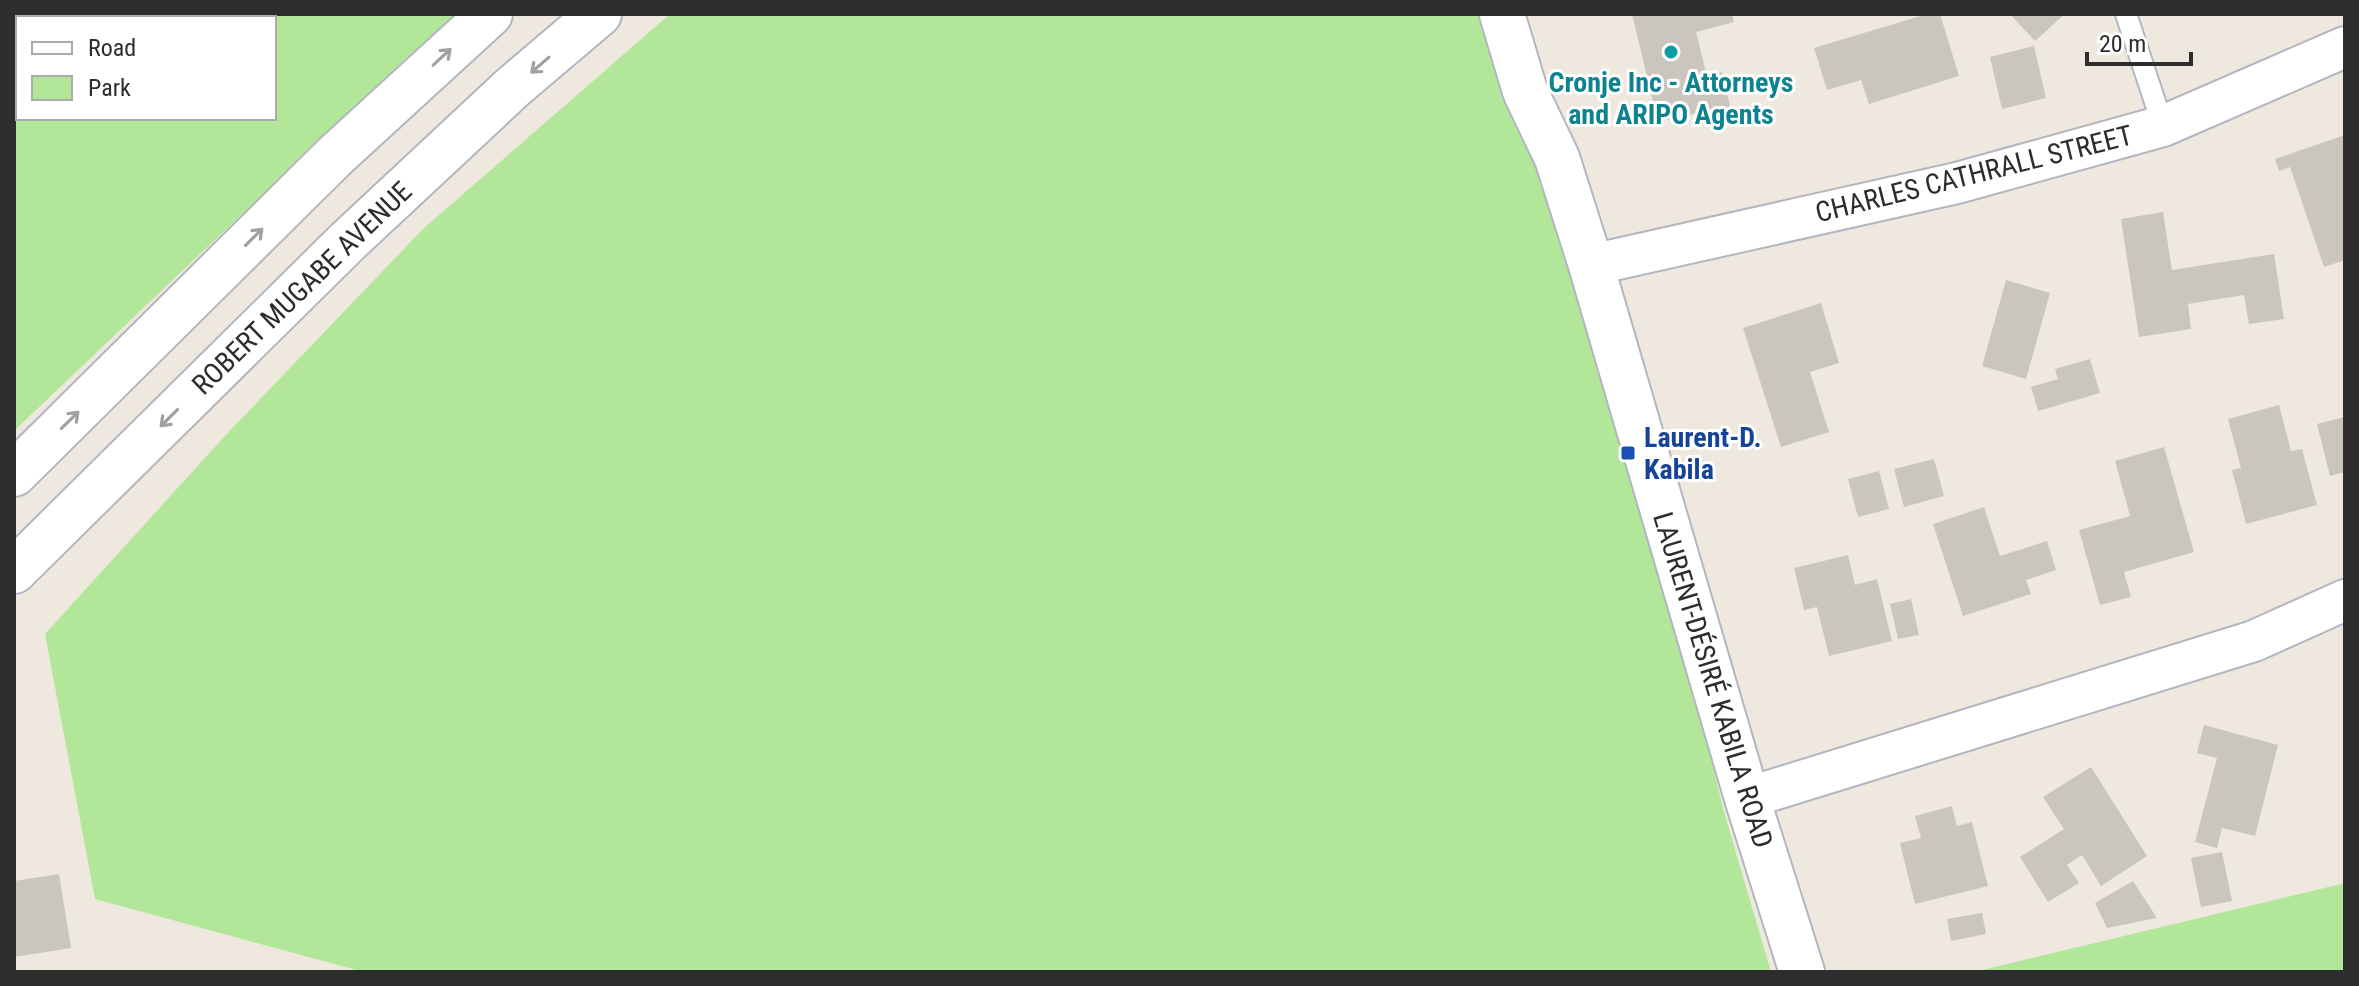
<svg xmlns="http://www.w3.org/2000/svg" width="2359" height="986" viewBox="0 0 2359 986" font-family="'Roboto Condensed',sans-serif">
  <rect width="100%" height="100%" fill="#efe8df"/>
  <path fill="#b2e799" fill-rule="evenodd" d="M14,14H458L405,59L14,431ZM18,18H274V118H18Z
    M670,14H1486L1591,265L1724,812L1771,972H364L95,899L45,634L223,438L423,229Z
    M2345,883V972H1974Z"/>
  <path fill="#cbc6bd" d="M1632,14H1732L1734,22L1696,32L1707,76L1722,72L1732,114L1711,119L1709,110L1658,122Z
    M1927,14H1940L1959,76L1869,104L1861,80L1827,90L1814,48Z
    M2010,14H2065L2035,41Z
    M2034,46L2046,98L2002,109L1990,57Z
    M2345,135V260L2324,267L2290,167L2279,171L2275,159Z
    M2163,212L2172,270L2274,254L2284,319L2249,324L2244,295L2188,304L2191,329L2139,337L2121,219Z
    M2006,280L2050,293L2026,379L1982,366Z
    M1821,303L1839,363L1810,372L1829,432L1781,447L1743,328Z
    M2090,359L2100,393L2038,411L2031,387L2058,379L2055,369Z
    M2279,405L2291,451L2302,449L2317,505L2246,524L2232,470L2241,468L2228,419Z
    M2345,417V472L2330,476L2317,424Z
    M2164,447L2194,552L2124,572L2131,597L2100,605L2079,530L2130,516L2115,461Z
    M1934,459L1944,496L1904,507L1894,469Z
    M1879,471L1889,509L1858,517L1848,479Z
    M1984,507L2000,556L2047,541L2056,570L2026,580L2031,594L1963,616L1933,524Z
    M1848,555L1855,585L1877,579L1892,641L1829,656L1817,607L1804,610L1794,568Z
    M1911,599L1919,635L1898,639L1890,604Z
    M2204,725L2278,745L2255,836L2222,828L2217,848L2195,842L2217,758L2197,753Z
    M2091,767L2147,856L2101,886L2082,855L2067,865L2079,883L2048,902L2020,857L2064,829L2043,797Z
    M1952,806L1957,826L1972,822L1988,886L1915,904L1900,843L1921,838L1915,816Z
    M2222,852L2232,901L2201,907L2191,858Z
    M59,874L71,948L14,957V881Z
    M2133,881L2157,918L2107,928L2095,903Z
    M1982,913L1986,934L1951,941L1947,919Z"/>
  <g fill="none" stroke-linecap="round" stroke-linejoin="round">
    <g stroke="#b3b5c1" stroke-width="24">
      <path id="service" d="M2126,14L2163,126"/>
    </g>
    <g stroke="#b3b5c1" stroke-width="44">
      <path id="minor" d="M1591,265L1957,183L2163,126L2345,47
        M1747,798L2254,641L2345,600"/>
    </g>
    <g stroke="#b3b5c1" stroke-width="48">
      <path id="tertiary" d="M1502,14L1525,91L1557,158L1591,265L1747,798L1802,972"/>
    </g>
    <g stroke="#b3b5c1" stroke-width="48">
      <path id="secondary" d="M14,474L335,156L490,14
        M14,571L348,241L513,87L599,14"/>
    </g>
    <use href="#service" stroke="#fff" stroke-width="20"/>
    <use href="#minor" stroke="#fff" stroke-width="40"/>
    <use href="#tertiary" stroke="#fff" stroke-width="44"/>
    <use href="#secondary" stroke="#fff" stroke-width="44"/>
  </g>
  <defs><path id="oneway-shaft" d="M-6 0H5M1.5-3L5.5 0L1.5 3" fill="none" stroke-width="1.6" stroke-linecap="round" stroke-linejoin="round" transform="scale(2)"/></defs>
  <g stroke="#a0a0a0">
    <use href="#oneway-shaft" transform="translate(442 57) rotate(-43)"/>
    <use href="#oneway-shaft" transform="translate(540 65) rotate(139)"/>
    <use href="#oneway-shaft" transform="translate(254 237) rotate(-45)"/>
    <use href="#oneway-shaft" transform="translate(169 418) rotate(135)"/>
    <use href="#oneway-shaft" transform="translate(70 420) rotate(-44)"/>
  </g>
  <circle fill="#0f9aa8" stroke="#fff" stroke-width="3" cx="1671" cy="52" r="8"/>
  <rect fill="#1a4fb4" stroke="#fff" stroke-width="3" x="1620" y="445" width="16" height="16" rx="4"/>
  <g text-anchor="middle" dominant-baseline="central" stroke-width="6" stroke-linejoin="round" paint-order="stroke">
    <g font-size="28" font-weight="bold" fill="#0d838f" stroke="#fff">
      <text x="1671" y="82">Cronje Inc - Attorneys<tspan x="1671" dy="32">and ARIPO Agents</tspan></text>
    </g>
    <g font-size="28" fill="#2d2d2d" stroke="#fff">
      <text transform="translate(1974 174) rotate(-14)">CHARLES CATHRALL STREET</text>
      <text transform="translate(302 288) rotate(-44)">ROBERT MUGABE AVENUE</text>
      <text transform="translate(1713 680) rotate(73)">LAURENT-DÉSIRÉ KABILA ROAD</text>
    </g>
    <g font-size="28" font-weight="bold" fill="#164399" stroke="#fff" text-anchor="start">
      <text x="1644" y="437">Laurent-D.<tspan x="1644" dy="32">Kabila</tspan></text>
    </g>
  </g>
  <rect width="2359" height="986" fill="none" stroke="#2d2d2d" stroke-width="32"/>
  <rect x="16" y="16" width="260" height="104" fill="#ffffff" stroke="#ababab" stroke-width="2"/>
  <rect x="32" y="42" width="40" height="12" fill="#ffffff" stroke="#ababab" stroke-width="2"/>
  <text x="88" y="56" font-size="24" fill="#2d2d2d">Road</text>
  <rect x="32" y="76" width="40" height="24" fill="#b2e799" stroke="#ababab" stroke-width="2"/>
  <text x="88" y="96" font-size="24" fill="#2d2d2d">Park</text>
  <path d="M2087 52v12h104v-12" fill="none" stroke="#2d2d2d" stroke-width="4"/>
  <text x="2099" y="52" font-size="24" fill="#2d2d2d" stroke="#ffffff" stroke-width="6" paint-order="stroke">20 m</text>
</svg>
